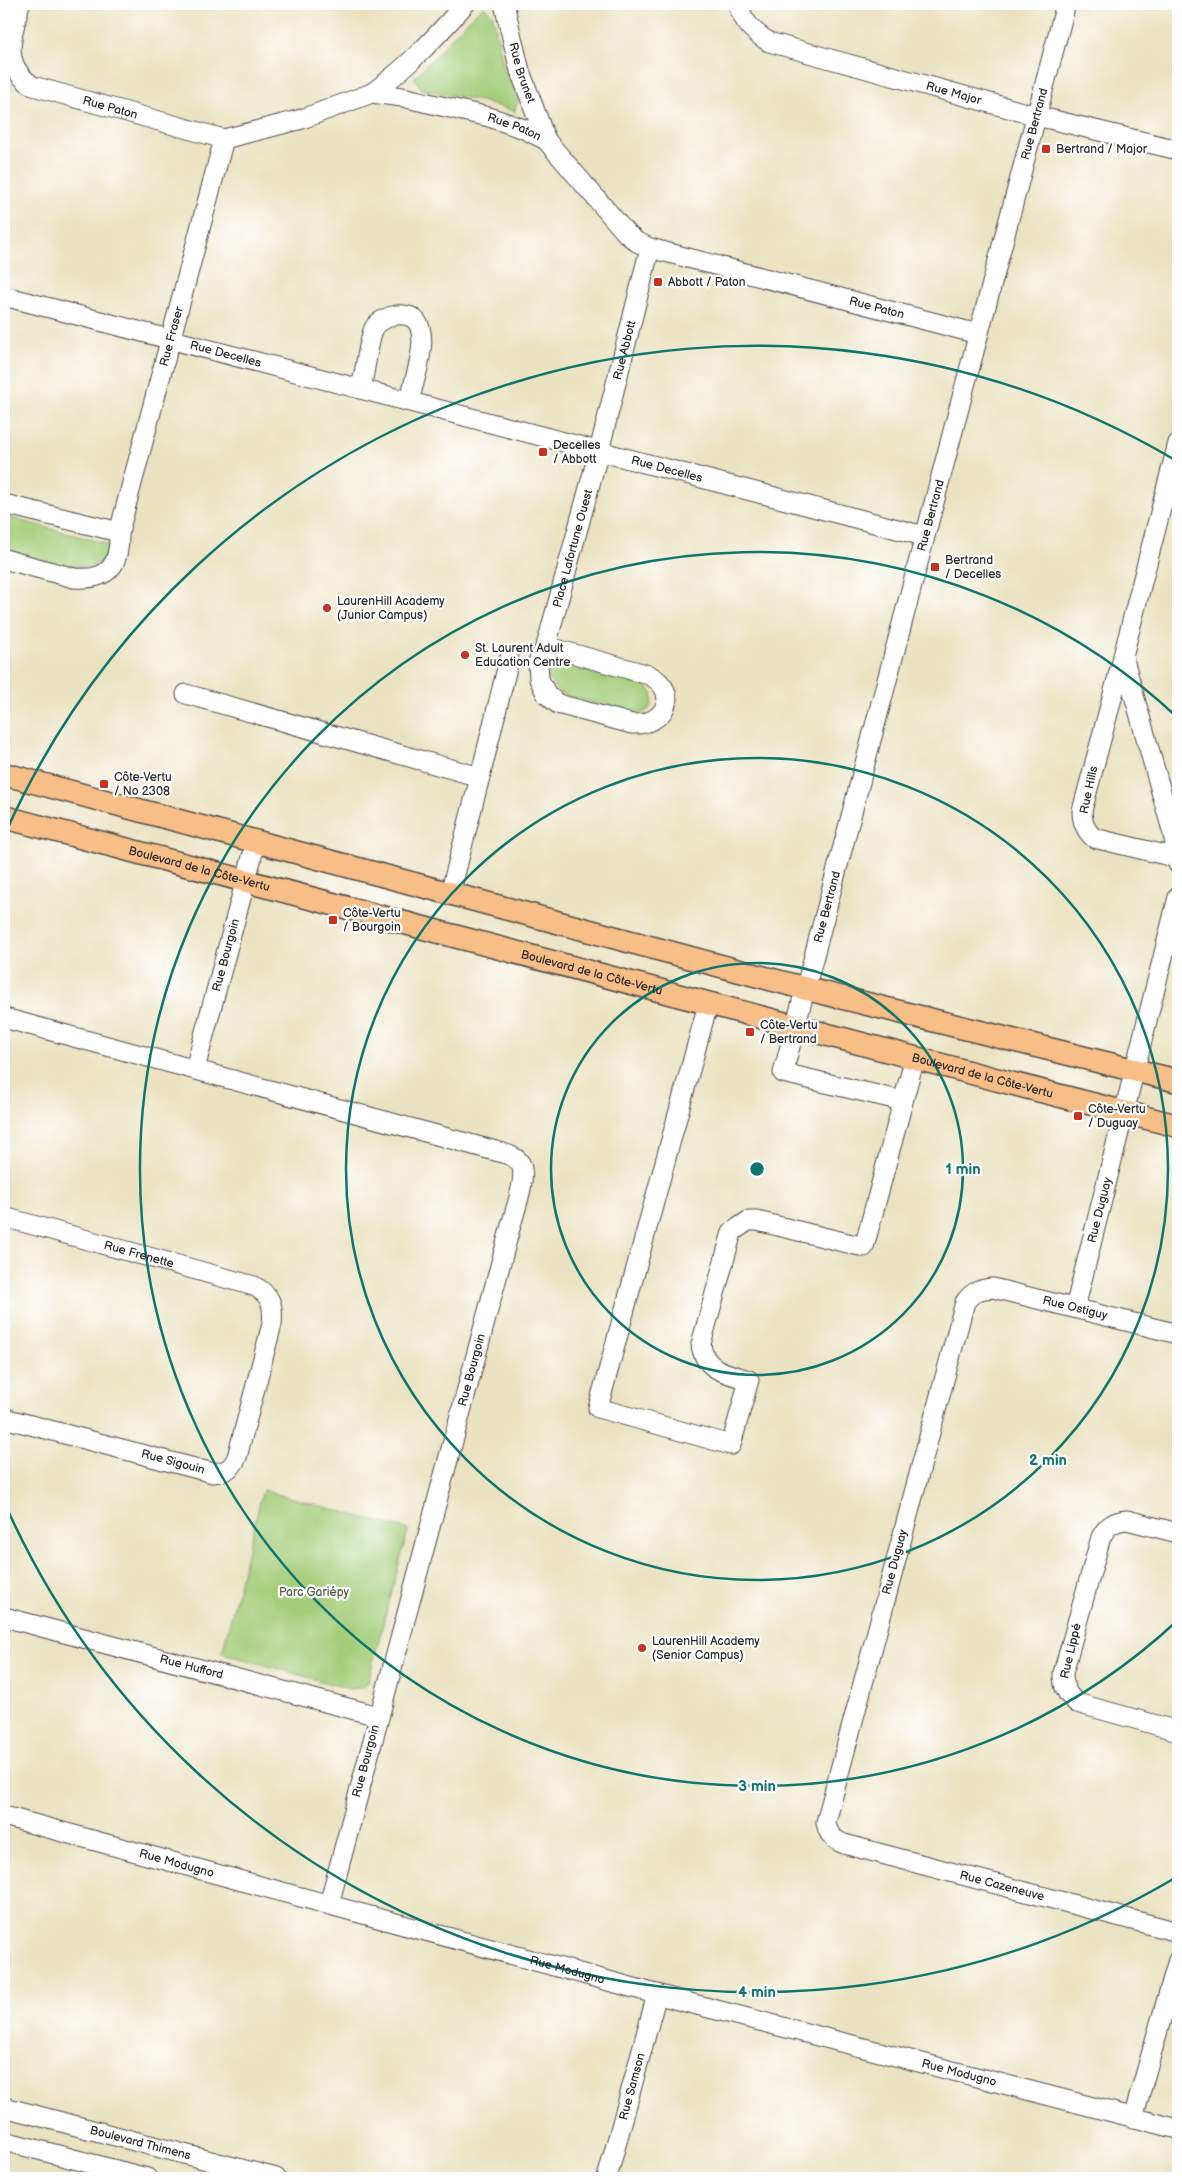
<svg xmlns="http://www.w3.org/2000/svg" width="1182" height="2182" viewBox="0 0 1182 2182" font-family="'Balsamiq Sans',sans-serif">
  <rect width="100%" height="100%" fill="#fff"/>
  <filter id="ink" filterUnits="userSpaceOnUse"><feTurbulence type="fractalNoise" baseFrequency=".02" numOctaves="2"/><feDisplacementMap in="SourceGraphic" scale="10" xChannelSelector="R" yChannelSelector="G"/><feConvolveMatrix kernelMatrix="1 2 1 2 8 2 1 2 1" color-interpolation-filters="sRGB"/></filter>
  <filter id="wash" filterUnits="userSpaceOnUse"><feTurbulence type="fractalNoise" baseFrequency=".0096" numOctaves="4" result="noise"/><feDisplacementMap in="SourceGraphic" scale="20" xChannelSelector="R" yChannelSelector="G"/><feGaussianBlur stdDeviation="1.12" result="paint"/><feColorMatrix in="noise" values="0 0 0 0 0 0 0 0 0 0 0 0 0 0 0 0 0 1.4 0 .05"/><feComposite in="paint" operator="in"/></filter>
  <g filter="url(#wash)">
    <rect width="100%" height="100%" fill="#ebe2c1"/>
    <path fill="#a4ce7a" stroke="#687c52" d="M484,6L493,16L504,68L518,98L515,111L481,101L422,89L414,78C438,55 458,28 484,6Z
      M4,516L107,544L110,547C103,587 28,556 4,549Z
      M554,660L644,684L652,693C655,707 647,713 634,715L559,693L548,678L546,664Z
      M263,1490L408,1530L368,1681L364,1687L350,1689L222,1653Z"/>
  </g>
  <g filter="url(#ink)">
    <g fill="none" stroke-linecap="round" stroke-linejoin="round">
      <g stroke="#484642" stroke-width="21">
        <g id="minor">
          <path id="s1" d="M20,4C12,36 0,64 33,86L224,139L302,119L372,93L402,97L489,117L524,129L546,140L626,233L637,242L650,248L978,334"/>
          <path id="s2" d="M504,4L520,71L546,140"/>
          <path id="s3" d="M738,4C743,22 753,32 769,42L1037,116L1178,150"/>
          <path d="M372,93C409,66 435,38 465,4"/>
          <path id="s4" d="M4,296L924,536"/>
          <path d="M361,389C364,377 369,337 374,328C378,321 389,316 397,315C441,311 414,380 409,401"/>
          <path d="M1178,443L1123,656L1173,834L1178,864"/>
          <path d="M4,504L119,532"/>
          <path id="s5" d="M4,559L74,578C110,581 120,564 119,532L224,139"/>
          <path id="s6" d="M546,646L649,675C682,692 665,726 632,724L558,704L547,695L539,679L538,662L546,646L599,451L650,248"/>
          <path d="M1123,657L1082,811C1082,822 1085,830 1094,838L1178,858"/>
          <path d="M186,694L480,777L509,660"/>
          <path d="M450,894L480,777"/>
          <path d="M708,1004L598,1408L731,1445L749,1380C727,1373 704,1371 701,1344L732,1232L748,1221H757L864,1247L915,1057"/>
          <path d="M4,1018L503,1153C509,1155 516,1157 520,1163C528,1175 515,1211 511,1225L329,1904"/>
          <path id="s7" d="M195,1069L256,842"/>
          <path id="s8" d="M903,1101L783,1073L1066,4"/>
          <path id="s9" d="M4,1217L254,1286C271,1295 274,1305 272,1324L237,1457C232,1469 225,1472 213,1473L4,1418"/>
          <path id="s10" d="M1075,1308L1178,897"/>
          <path id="s11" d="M1178,1334L993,1288C980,1289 973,1291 965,1302L826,1822C828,1834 832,1839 844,1844L1178,1932"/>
          <path d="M1178,1533L1127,1520C1114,1521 1107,1526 1101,1537L1063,1673C1063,1687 1066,1694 1077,1703L1178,1731"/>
          <path id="s12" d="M4,1617L378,1716"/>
          <path id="s13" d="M4,1816L678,2000L1178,2129"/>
          <path id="s14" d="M4,2107L276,2178"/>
          <path d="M1133,2118L1178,1960"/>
          <path d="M4,2141L147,2178"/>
          <path id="s15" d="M607,2178L657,1994"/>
        </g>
      </g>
      <g stroke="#484642" stroke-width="25">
        <g id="major">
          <path d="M4,774L807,989L1178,1081"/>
          <path id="s16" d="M4,817L1006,1082L1178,1126"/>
        </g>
      </g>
      <use href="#minor" stroke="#fff" stroke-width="19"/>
      <use href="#major" stroke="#f7be88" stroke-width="22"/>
    </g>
  </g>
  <g fill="none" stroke="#0f766e" stroke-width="2.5">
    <circle cx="757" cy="1169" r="206"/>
    <circle cx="757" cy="1169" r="411"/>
    <path d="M1178 1620A617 617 0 1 1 1178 718"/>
    <path d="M1175 1878A823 823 0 0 1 5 1504M5 834A823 823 0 0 1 1175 460"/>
  </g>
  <g fill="#c8321e" stroke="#fff" stroke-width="2">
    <rect x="1041" y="144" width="10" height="10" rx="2.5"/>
    <rect x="653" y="277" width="10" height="10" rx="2.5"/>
    <rect x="538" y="447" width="10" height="10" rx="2.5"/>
    <rect x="930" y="562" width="10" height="10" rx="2.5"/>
    <circle cx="327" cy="608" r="5"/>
    <circle cx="465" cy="655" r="5"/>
    <rect x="99" y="779" width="10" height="10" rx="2.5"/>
    <rect x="328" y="915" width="10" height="10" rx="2.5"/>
    <rect x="745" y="1027" width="10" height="10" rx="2.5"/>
    <rect x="1073" y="1111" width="10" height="10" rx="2.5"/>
    <circle cx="642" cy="1648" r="5"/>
  </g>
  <g text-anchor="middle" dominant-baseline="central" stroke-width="4.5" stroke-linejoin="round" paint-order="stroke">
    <g font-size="12" fill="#2b2b2b" stroke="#fff">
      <text stroke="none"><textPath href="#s2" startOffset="71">Rue Brunet</textPath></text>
      <text stroke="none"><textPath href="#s3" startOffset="242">Rue Major</textPath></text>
      <text stroke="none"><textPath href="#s1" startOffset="171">Rue Paton</textPath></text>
      <text stroke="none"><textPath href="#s8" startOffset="1105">Rue Bertrand</textPath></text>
      <text stroke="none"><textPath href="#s1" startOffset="591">Rue Paton</textPath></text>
      <text stroke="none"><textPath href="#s1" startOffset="1011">Rue Paton</textPath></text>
      <text stroke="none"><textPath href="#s5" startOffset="352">Rue Fraser</textPath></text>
      <text stroke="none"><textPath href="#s6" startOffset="636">Rue Abbott</textPath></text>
      <text stroke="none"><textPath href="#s4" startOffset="229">Rue Decelles</textPath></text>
      <text stroke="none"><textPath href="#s4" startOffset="685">Rue Decelles</textPath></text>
      <text stroke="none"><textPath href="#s8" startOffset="700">Rue Bertrand</textPath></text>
      <text stroke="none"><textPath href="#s6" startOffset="431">Place Lafortune Ouest</textPath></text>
      <text transform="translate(1089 790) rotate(-78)">Rue Hills</text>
      <text stroke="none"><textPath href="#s16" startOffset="202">Boulevard de la Côte-Vertu</textPath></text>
      <text stroke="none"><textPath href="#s8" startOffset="295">Rue Bertrand</textPath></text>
      <text stroke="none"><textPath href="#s7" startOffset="118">Rue Bourgoin</textPath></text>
      <text stroke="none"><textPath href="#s16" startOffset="608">Boulevard de la Côte-Vertu</textPath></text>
      <text stroke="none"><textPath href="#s16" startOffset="1012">Boulevard de la Côte-Vertu</textPath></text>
      <text stroke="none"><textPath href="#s10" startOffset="101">Rue Duguay</textPath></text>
      <text stroke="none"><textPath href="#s9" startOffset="140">Rue Frenette</textPath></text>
      <text transform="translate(1075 1308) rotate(14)">Rue Ostiguy</text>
      <text transform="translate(472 1370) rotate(-75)">Rue Bourgoin</text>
      <text transform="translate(173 1462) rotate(15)">Rue Sigouin</text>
      <text transform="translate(895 1562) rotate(-75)">Rue Duguay</text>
      <text transform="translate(1071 1651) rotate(-77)">Rue Lippé</text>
      <text stroke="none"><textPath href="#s12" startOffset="194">Rue Hufford</textPath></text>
      <text transform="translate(366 1761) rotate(-75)">Rue Bourgoin</text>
      <text stroke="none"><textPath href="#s13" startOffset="179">Rue Modugno</textPath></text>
      <text stroke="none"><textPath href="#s11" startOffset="955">Rue Cazeneuve</textPath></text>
      <text stroke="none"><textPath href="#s13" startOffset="584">Rue Modugno</textPath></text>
      <text stroke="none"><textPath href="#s13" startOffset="989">Rue Modugno</textPath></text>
      <text stroke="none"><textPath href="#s15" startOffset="95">Rue Samson</textPath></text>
      <text stroke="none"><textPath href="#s14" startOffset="141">Boulevard Thimens</textPath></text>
    </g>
    <g font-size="12" fill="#2b2b2b" stroke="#fff" text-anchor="start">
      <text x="1056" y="149">Bertrand / Major</text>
      <text x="668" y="282">Abbott / Paton</text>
      <text x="553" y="445">Decelles<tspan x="553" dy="14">/ Abbott</tspan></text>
      <text x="945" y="560">Bertrand<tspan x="945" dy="14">/ Decelles</tspan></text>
      <text x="337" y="601">LaurenHill Academy<tspan x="337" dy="14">(Junior Campus)</tspan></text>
      <text x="475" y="648">St. Laurent Adult<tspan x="475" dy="14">Education Centre</tspan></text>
      <text x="114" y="777">Côte-Vertu<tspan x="114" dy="14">/ No 2308</tspan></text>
      <text x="343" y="913">Côte-Vertu<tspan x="343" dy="14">/ Bourgoin</tspan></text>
      <text x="760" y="1025">Côte-Vertu<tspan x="760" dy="14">/ Bertrand</tspan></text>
      <text x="1088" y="1109">Côte-Vertu<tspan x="1088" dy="14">/ Duguay</tspan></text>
      <text x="652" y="1641">LaurenHill Academy<tspan x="652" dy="14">(Senior Campus)</tspan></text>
    </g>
    <g font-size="12" fill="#4f5c43" stroke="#fff">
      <text x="314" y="1592">Parc Gariépy</text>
    </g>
  </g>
  <circle cx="757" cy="1169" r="8" fill="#0f766e" stroke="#fff" stroke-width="2.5"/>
  <g font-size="15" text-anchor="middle" font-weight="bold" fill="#0f766e" stroke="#fff" stroke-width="4.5" stroke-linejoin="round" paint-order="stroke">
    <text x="963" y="1174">1 min</text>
    <text x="1048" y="1465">2 min</text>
    <text x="757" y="1791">3 min</text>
    <text x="757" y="1997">4 min</text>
  </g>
  <rect width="1182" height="2182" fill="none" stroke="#fff" stroke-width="20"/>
</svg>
